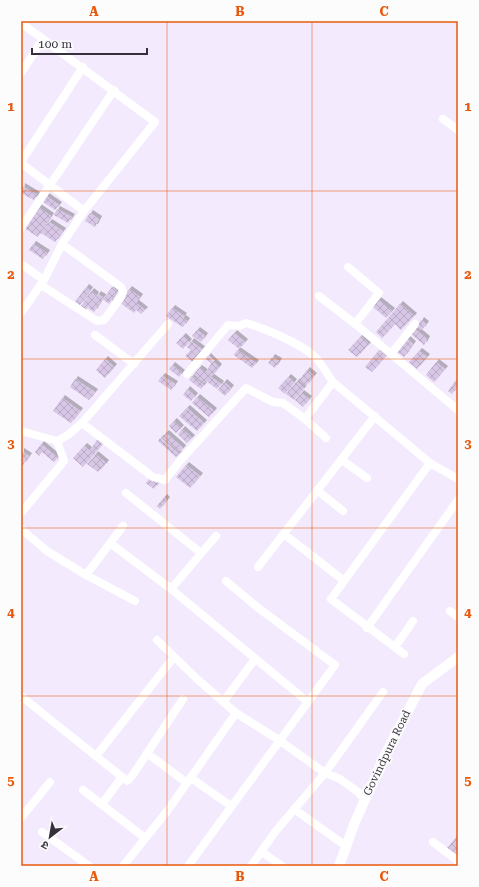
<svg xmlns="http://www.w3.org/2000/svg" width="479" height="887" viewBox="0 0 479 887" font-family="'Roboto Serif','Noto Sans Devanagari',serif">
  <defs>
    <pattern id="building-cross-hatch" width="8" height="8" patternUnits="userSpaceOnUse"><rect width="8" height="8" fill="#d7c6e5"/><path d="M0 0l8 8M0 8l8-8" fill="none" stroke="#b9aac5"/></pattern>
    <filter id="shadow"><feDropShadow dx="3" dy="-3" stdDeviation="0" flood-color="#0004"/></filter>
  </defs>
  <rect width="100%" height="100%" fill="#f4eafd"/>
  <path fill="url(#building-cross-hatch)" filter="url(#shadow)" d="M22,186L37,195L34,200L21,193Z
    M46,196L59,205L55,210L43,202Z
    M38,207L51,216L38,237L24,228Z
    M57,209L72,217L68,223L54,215Z
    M90,213L99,219L95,227L85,221Z
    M49,222L63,231L55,242L41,233Z
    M33,244L47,253L43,259L29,250Z
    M86,287L90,290L80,305L75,302Z
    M112,287L117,291L109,304L102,299L94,312L88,308L98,294L104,298Z
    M129,289L140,297L136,303L145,310L141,314L136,310L134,313L119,302Z
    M91,291L96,295L86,310L81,306Z
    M378,300L392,311L386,318L373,307Z
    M400,304L414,316L401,330L395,324L382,338L376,332Z
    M172,308L184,316L178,324L166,316Z
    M183,318L187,321L183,327L178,324Z
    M421,320L426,324L422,330L417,327Z
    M415,329L427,339L424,345L411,334Z
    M197,330L205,336L201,342L192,336Z
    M234,333L245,342L239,349L228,340Z
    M183,336L189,342L183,349L176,343Z
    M361,336L369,344L357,357L348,350Z
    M406,338L413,344L404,357L396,351Z
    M191,341L203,350L198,356L187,347Z
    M237,350L256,363L252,368L234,355Z
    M379,350L386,356L372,372L365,367Z
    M190,351L198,358L194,363L185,356Z
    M419,351L427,357L417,369L409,362Z
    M208,356L219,367L212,376L206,372L212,362L211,363L206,359Z
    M272,357L279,361L275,368L268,363Z
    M105,359L114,367L105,378L96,370Z
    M436,362L445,369L434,382L426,375Z
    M172,365L182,373L179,377L169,369Z
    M199,368L221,384L217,389L206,381L204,383L194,374Z
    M307,370L314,376L306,386L299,380Z
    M162,376L175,384L171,390L158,381Z
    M192,376L204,385L201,389L189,380Z
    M288,377L294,382L285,394L278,388Z
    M458,377V386L452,394L448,391Z
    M75,379L95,392L89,400L70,387Z
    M297,381L304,388L294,400L286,394Z
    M224,382L231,388L225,396L218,390Z
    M187,389L195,396L191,401L183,395Z
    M301,393L309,399L303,407L295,400Z
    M197,397L214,411L209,417L192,403Z
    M62,398L80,411L71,423L53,411Z
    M187,408L204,423L197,431L179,416Z
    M174,421L181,428L176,433L169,426Z
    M182,429L192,438L187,443L178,434Z
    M166,433L183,448L180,452L162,437Z
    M160,438L179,454L176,457L158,441Z
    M97,440L102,444L95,453L90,450Z
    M41,444L58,458L54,462L42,452L39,456L35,452Z
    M84,446L94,454L83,467L73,458Z
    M21,451L29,456L23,465L21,463Z
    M95,454L106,463L103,467L92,459Z
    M91,459L102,468L98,472L87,464Z
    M186,465L200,476L190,488L176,477Z
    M151,476L159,482L154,489L146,483Z
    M164,497L167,500L160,509L157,506Z
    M457,836L458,837V856L447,848Z"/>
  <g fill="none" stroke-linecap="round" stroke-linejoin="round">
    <path stroke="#fff" stroke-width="8" d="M25,26L43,39
      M21,73L43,39L155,122L84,211L62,244L44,280L21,313
      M443,119L458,130
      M21,162L83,67
      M21,163L84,211
      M21,228L114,90
      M21,264L44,280
      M348,267L379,293L355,324
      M41,285L97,321L104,320L121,297L123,292L121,287L62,244
      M319,296L354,323L458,410
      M95,335L134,364
      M391,354L415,324
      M187,374L228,325L239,326L246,323C266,329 300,343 315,357C322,364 327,374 333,382
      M305,419L326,438
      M82,423L168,324
      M21,431L57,441L68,435L82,423L153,477L165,480L179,462L246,388L273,402L283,403L305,419L333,382L430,463L458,479
      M342,460L367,478
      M317,490L343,511
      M126,493L201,553
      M21,513L64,461L57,441
      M21,529L47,551L86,575L123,526
      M284,534L343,580
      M110,543L171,589L308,702
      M258,567L375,416
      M86,575L135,601
      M171,589L216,536
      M450,611L458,617
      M367,628L458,500
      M157,640L196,678L236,713L279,740L325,773L340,779L358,792L365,800
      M395,647L413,621
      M404,654L331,599L430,463
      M21,696L127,781L132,776L183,699
      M223,702L255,659
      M147,753L187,783
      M96,756L174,657
      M191,778L231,806
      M83,790L145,838
      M102,804L122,777
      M294,809L346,846
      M21,818L50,782
      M42,832L89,866
      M433,842L458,861
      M262,852L282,866
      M123,866L168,810L236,713
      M188,866L335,665L257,607L226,581
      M251,866L275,832L325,773L383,692"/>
    <path stroke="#fff" stroke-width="10" d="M339,866L355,822L385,755L422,684L458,657"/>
  </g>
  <path fill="none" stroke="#e8590c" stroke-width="1" stroke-opacity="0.55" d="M167,21V866M312,21V866M21,191H458M21,359H458M21,528H458M21,696H458"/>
  <g text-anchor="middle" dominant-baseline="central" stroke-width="4" stroke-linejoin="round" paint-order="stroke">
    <g font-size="11" fill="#36303c" stroke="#fcfcfc">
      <text transform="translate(387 753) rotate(-64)">Govindpura Road</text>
    </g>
  </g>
  <rect width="479" height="887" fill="none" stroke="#fcfcfc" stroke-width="44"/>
  <g transform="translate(50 837) rotate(211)" stroke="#fcfcfc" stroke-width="3" paint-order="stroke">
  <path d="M0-3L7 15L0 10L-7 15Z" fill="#36303c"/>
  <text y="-6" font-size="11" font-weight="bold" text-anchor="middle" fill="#36303c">उ</text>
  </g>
  <path d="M32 48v6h115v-6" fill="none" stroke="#36303c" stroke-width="2"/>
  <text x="38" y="48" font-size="12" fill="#36303c" stroke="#fcfcfc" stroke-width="3" paint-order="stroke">100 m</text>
  <rect x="22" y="22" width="435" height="843" fill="none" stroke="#e8590c" stroke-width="1.5"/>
  <g font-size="13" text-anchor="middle" font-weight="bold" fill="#e8590c">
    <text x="94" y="16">A</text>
    <text x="240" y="16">B</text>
    <text x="384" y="16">C</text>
    <text x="11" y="111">1</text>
    <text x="468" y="111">1</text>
    <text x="11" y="279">2</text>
    <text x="468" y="279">2</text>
    <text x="11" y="448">3</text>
    <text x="468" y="448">3</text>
    <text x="11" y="617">4</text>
    <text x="468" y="617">4</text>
    <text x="11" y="785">5</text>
    <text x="468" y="785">5</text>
    <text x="94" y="881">A</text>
    <text x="240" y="881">B</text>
    <text x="384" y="881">C</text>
  </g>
</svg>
